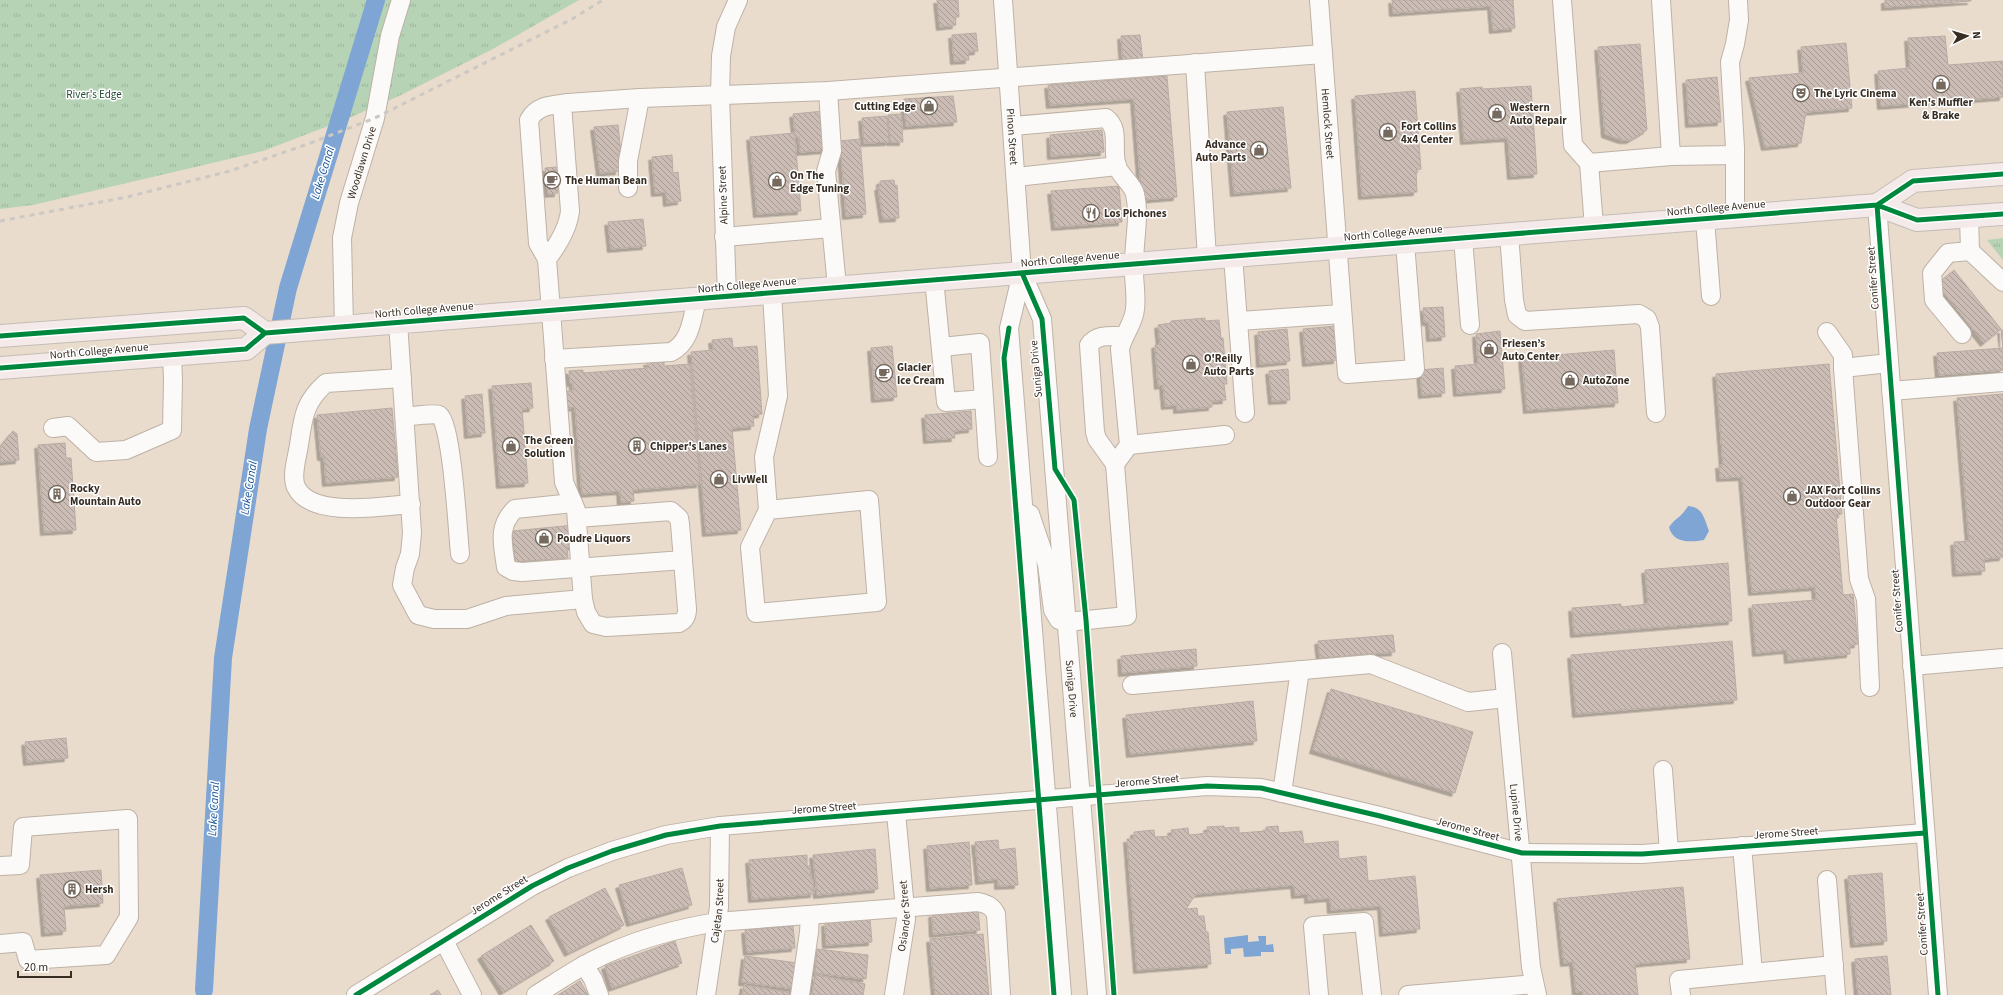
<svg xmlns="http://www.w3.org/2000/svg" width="2003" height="995" viewBox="0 0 2003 995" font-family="'Source Sans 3',sans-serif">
  <defs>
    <pattern id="grass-tufts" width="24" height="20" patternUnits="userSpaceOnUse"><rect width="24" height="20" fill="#b6d3b6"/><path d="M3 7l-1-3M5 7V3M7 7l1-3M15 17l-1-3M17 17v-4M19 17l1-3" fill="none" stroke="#9db59c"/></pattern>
    <pattern id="building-back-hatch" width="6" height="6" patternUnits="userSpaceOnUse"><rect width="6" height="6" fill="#cbbdb5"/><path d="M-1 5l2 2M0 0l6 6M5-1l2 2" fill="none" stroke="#a69a93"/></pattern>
    <filter id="shadow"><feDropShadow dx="-3.5" dy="3.5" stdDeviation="0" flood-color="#0004"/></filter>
  </defs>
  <rect width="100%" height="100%" fill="#eadccd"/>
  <path fill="url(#grass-tufts)" d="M0,0H579L493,49L399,96L349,118L263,151L33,205L0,209Z
    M2003,238V260L1987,240Z"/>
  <path fill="#7fa5d4" d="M1688,506C1703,507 1704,518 1709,531L1704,540C1691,542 1673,544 1669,527C1676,517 1681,518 1688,506Z
    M1248,935V942L1259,941L1258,936H1266V945L1273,944L1274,952H1261V956L1244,957L1243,948L1231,949V954H1225L1224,938Z"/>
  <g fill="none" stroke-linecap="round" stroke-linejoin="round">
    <path stroke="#7fa5d4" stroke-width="18" d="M204,990L223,658L258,429L288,288L376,0"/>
  </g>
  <path fill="url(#building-back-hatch)" stroke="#b8aca4" filter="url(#shadow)" d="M937,0H958L959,17H955L956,25L940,27Z
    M1392,0H1513L1515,28L1493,30L1491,6L1393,13Z
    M1885,0H1971V1L1885,7Z
    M976,33L978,51L968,52L969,60L954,61L952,35Z
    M1140,35L1143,62L1123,64L1121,36Z
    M1945,36L1948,65L2003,61V97L1881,106L1878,71L1910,68L1908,38Z
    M1846,43L1852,108L1806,112L1801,143L1765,147L1749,78L1803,73L1801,47Z
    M1640,44L1647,130L1630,140H1622L1605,134L1598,47Z
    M1167,76L1177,197L1142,200L1134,99L1050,105L1048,85Z
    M1717,77L1721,122L1689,124L1686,80Z
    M1531,86L1537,174L1511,176L1508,138L1464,141L1460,89L1482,87L1483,89Z
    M1415,91L1421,169L1416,170L1417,192L1362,196L1355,96Z
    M953,96L957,122L906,126L904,99Z
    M1283,107L1291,188L1234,193L1227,112Z
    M824,111L827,150L800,152L799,137H795L801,211L757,214L750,137L795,133L793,114Z
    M901,114L903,142H890L888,115Z
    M887,116L889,142L864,143L862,118Z
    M618,125L621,153H618L619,171L600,173L594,127Z
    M1102,130L1104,152L1051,156L1050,135Z
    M860,139L866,214L846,216L840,141Z
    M672,155L673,173L678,172L681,201L667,203L666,192L655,193L652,157Z
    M556,167L558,193L548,194L545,168Z
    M894,180L895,186L897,185L899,218L883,219L878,187H880V181Z
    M1119,186L1122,222L1055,227L1051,191Z
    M643,219L646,246L611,249L608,222Z
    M1954,270L2001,329L1984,343L1937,284Z
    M1443,307L1445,337L1430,338L1429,322H1424L1423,308Z
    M1205,318V321L1219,320L1221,338H1223L1227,384H1224L1226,400L1212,401V407L1177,410V405L1165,406L1163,385L1158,386L1155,345L1160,344L1158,325L1171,323V321Z
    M1335,326L1337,360L1306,363L1303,329Z
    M1287,329L1290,361L1260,364L1258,332Z
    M2001,330H2003V370L1939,375L1937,353L2003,348Z
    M1500,331L1505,389L1457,393L1455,366L1478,364L1476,334Z
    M732,338L733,348L757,346L762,414L753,415L754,426L732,428L741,530L706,533L691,352L713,350L712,340Z
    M892,346L897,397L875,399L871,348Z
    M1614,350L1618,403L1527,410L1522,358Z
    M664,361V366L690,364L700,484L633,490L634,501L621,502L620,491L582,494L575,407L568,408L566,391H573V383H570L569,371L583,370V373L648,368L647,362Z
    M1829,364L1842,514L1836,515L1843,595L1853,594L1858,644L1850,645V654L1788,660L1787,650L1756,653L1752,605L1816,600L1815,587L1752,592L1742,477L1720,478L1719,465H1723L1716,374Z
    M1443,368L1445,393L1422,395L1420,370Z
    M1288,369L1290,400L1272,401L1269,371Z
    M531,383L533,408L522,409L528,483L500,485L492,386Z
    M482,394L485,433L468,435L465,396Z
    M2003,394V557L1984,559L1985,571L1956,573L1954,542L1969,541L1957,398Z
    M392,408L398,477L326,483L324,457H321L317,415Z
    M971,411L972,429L954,431L955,438L927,440L925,415Z
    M13,431L17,434L19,460L0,462V447Z
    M65,443L66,458H71L76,530L44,532L38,445Z
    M575,525L576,546L567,547L568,558L515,562L512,531Z
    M1728,563L1732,621L1574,634L1572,608L1621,604V607L1648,604L1645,570Z
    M1393,635L1395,652L1320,658L1318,641Z
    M1732,641L1737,700L1576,714L1571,655Z
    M1196,649L1197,666L1122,673L1121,656Z
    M1331,689L1473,732L1455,793L1313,750Z
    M1253,701L1257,741L1130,754L1126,715Z
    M66,738L68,758L27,762L25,742Z
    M1224,826V828L1239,827V833L1266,831V827L1278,826L1279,833L1302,831L1304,844L1338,841L1339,859L1366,856L1368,881L1415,876L1420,929L1383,933L1381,906L1331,910L1330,898L1308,900V894L1295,895L1294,885L1196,894L1186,909L1197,908L1198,916H1204L1206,932H1208L1211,964L1137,970L1127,839H1134V832L1154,830L1155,837L1172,836L1171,830L1188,828L1189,835L1208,833L1207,827Z
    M998,840L999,850L1015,848L1018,885L998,886V879L979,881L975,842Z
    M969,842L972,885L930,888L927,846Z
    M875,849L878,889L817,895L813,855Z
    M807,855V866H810L811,880H813L814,894L752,899L749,860Z
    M682,868L692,905L630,923L619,885Z
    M101,870L103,903L64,906L66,931L45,933L40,875Z
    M1882,873L1887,941L1854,944L1848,876Z
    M1683,887L1690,959L1635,964L1638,995H1583V991L1576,992L1573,962L1564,963L1557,899Z
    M605,888L624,925L568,953L549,917Z
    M978,910L980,930L933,934L932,914Z
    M870,919L872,942L826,945L825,923Z
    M531,925L554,961L503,992L481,956Z
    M793,926L795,948L747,952L745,930Z
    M983,934L989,995H935L930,939Z
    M675,941L682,963L612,988L605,966Z
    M817,949L868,955L866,979L815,973Z
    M745,956L798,963L795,989L742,982Z
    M1887,956L1891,995H1858L1855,959Z
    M815,975L865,984L863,995H812Z
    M580,981L588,995H558Z
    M744,985L792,993V995H742Z
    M438,990L441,995H430Z"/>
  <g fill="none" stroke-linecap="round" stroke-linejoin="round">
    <g stroke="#bdb2a6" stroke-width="20">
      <g id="minor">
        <path id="s1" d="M1003,0L1022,273L1009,328L1062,995"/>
        <path id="s2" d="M1319,0L1347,374L1415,369L1405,243"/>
        <path d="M1562,0L1573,145L1589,163L1671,156"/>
        <path d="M1661,0L1671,156L1735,155"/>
        <path d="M1195,63L1207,258"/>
        <path d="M828,91L832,151L826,171L837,287"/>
        <path d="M562,104L570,211C568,229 557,246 547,259L538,243L529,120C537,105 552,105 568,103L640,98L828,91L1323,54"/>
        <path d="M1012,126L1106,118C1121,129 1111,150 1117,166C1120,176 1132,183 1135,194C1140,216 1134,241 1134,264C1133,279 1137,294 1135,309C1134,323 1123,335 1120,349L1129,445L1115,464L1127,616L1067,622L1059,620L1053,610L1047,564L1030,514"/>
        <path d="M1589,163L1594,227"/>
        <path d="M1016,177L1117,166"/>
        <path d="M628,188V161L640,98"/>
        <path d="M1877,205L1938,995"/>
        <path d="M1735,216V148L1730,62L1735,44L1739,20L1738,0"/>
        <path d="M1969,216L1970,251L2003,282"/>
        <path d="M1705,219L1711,296"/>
        <path d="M1509,234L1514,300L1517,315L1525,321L1639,314L1647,319L1650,327L1656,413"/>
        <path d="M724,237L831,228"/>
        <path d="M1463,238L1470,325"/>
        <path d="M1233,256L1245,413"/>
        <path d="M547,259L564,482L576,510L583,599L586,612L593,624L606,627L679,623C685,620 687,616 687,609L680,524L679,518L671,511L577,518"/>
        <path id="s3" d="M1022,273L1042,319L1097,995"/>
        <path d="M934,279L946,402L984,399L980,343L942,347"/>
        <path d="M727,296L720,95L721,56L726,27L738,0"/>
        <path d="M1239,321L1342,314"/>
        <path d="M398,322L412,533L410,554L405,568L402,585L418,615L434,619H467L506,606L583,599"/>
        <path id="s4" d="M344,327L342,238L349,203L375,118L390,36L401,0"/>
        <path d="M1827,332L1843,355V368L1889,363"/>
        <path d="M1962,334L1934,300L1932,273L1948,253L1970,251"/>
        <path d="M554,359L671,352C691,342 692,318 697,299"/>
        <path d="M1843,368L1859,579L1866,599L1870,687"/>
        <path d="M402,378L326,383C304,402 303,418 299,445C297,458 291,476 296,487C311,519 384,506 411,504"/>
        <path d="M1891,391L2003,382"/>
        <path d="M984,399L988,457"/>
        <path d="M405,417C411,416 434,413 439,415C452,423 458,535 460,554"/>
        <path d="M53,428L68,426L96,452L126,450L172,430L173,380L172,355"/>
        <path d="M1129,445L1225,435"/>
        <path d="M1115,464L1097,439L1095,432L1089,345C1097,334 1110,336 1123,336"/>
        <path d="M573,503L515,509C497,527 503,544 506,567L513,571L522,572L683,560"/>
        <path d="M768,510L869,500L877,602L756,613L750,547L768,510L764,457L778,396L772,293"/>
        <path id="s5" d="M1502,653L1531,967L1537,995"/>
        <path d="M1912,666L2003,658"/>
        <path d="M1132,685L1371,664L1468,702L1506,698"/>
        <path d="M1663,770L1669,852"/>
        <path d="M1282,793L1300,670"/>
        <path d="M1742,846L1753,973"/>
        <path d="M0,866L20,865L23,827L128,819L129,917L106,955L28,960L23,942L0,944"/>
        <path d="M1827,880L1836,995"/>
        <path d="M444,941L472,995"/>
        <path d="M584,965L593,979L599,995"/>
        <path d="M356,995L532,886L568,868L612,851L666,835L720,826L1207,786L1261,788L1380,816L1522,853L1642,854L1925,833"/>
        <path d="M536,995C560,980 584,963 611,952C645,937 681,928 717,922L978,902C987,904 992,906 996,914L1001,995"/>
        <path id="s6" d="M706,995L719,907L720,826"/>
        <path d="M800,995L809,932L810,915"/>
        <path id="s7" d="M894,995L906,919L896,813"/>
        <path d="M1319,995L1313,926L1364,922L1372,995"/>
        <path d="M1408,995L1534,984"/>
        <path d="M1681,995L1679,980L1834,965"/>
      </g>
    </g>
    <g stroke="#c4bdb5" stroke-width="24">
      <path id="highway" d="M1877,205L1913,181L2003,174
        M0,336L244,318L265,333
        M0,368L246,349L265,333L1877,205L1917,220L2003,214"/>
    </g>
    <use href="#minor" stroke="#fcfaf8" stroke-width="18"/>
    <use href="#highway" stroke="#f4eae9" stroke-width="22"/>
    <path stroke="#ccc8c4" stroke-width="3" stroke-dasharray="5 5" stroke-linecap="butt" d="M0,221L127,197L230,171L308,144L375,118L572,19L603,0"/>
    <g stroke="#fff" stroke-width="8">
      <path id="cycleway" d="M1877,205L1938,995
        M1877,205L1913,181L2003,174
        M1022,273L1042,319L1055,469L1074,500L1086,620L1114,995
        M1009,328L1004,358L1054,995
        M0,336L244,318L265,333
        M0,368L246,349L265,333L1877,205L1917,220L2003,214
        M356,995L532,886L568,868L612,851L666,835L720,826L1207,786L1261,788L1380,816L1522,853L1642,854L1925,833"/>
    </g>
    <use href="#cycleway" stroke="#00873e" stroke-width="5"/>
  </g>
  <defs>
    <g id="shop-ring" transform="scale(0.9)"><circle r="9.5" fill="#fff" stroke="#766a5e" stroke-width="1.5"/><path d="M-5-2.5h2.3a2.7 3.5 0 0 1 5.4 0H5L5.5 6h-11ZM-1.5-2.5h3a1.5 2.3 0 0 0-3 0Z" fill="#766a5e"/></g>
    <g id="theatre-ring" transform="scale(0.9)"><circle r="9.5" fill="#fff" stroke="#766a5e" stroke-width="1.5"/><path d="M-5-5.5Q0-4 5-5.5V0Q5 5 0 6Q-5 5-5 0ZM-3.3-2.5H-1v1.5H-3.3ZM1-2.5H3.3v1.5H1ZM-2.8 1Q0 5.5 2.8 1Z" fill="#766a5e"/></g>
    <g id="cafe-ring" transform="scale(0.9)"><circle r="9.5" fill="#fff" stroke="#766a5e" stroke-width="1.5"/><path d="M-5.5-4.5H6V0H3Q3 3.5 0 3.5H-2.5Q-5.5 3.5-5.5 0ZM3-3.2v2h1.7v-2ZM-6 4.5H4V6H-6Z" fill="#766a5e"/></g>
    <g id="restaurant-ring" transform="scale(0.9)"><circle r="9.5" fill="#fff" stroke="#766a5e" stroke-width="1.5"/><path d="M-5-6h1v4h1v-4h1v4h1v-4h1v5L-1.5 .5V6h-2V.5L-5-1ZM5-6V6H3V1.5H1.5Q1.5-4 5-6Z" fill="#766a5e"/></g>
    <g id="building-ring" transform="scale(0.9)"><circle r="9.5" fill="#fff" stroke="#766a5e" stroke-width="1.5"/><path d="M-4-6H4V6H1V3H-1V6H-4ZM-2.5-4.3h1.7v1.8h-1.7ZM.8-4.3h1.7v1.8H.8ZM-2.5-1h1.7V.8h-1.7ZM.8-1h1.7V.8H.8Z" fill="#766a5e"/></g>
  </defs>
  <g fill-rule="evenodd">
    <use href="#shop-ring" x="1941" y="84"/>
    <use href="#theatre-ring" x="1801" y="93"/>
    <use href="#shop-ring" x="929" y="106"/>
    <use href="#shop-ring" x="1497" y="113"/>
    <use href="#shop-ring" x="1388" y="132"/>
    <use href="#shop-ring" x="1259" y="150"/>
    <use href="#cafe-ring" x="552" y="180"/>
    <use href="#shop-ring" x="777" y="181"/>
    <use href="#restaurant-ring" x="1091" y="213"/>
    <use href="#shop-ring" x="1489" y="349"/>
    <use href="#shop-ring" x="1191" y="364"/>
    <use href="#cafe-ring" x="884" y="373"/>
    <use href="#shop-ring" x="1570" y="380"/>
    <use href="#shop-ring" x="511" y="446"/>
    <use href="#building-ring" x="637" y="446"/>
    <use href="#shop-ring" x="719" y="479"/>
    <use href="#building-ring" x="57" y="494"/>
    <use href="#shop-ring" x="1792" y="496"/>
    <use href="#shop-ring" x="544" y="538"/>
    <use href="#building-ring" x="72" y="889"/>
  </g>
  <g text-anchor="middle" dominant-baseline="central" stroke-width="3" stroke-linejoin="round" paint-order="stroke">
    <g font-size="11" font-weight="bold" fill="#372d23" stroke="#fff" text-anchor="start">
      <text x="1814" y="93">The Lyric Cinema</text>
      <text x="1941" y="102" text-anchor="middle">Ken's Muffler<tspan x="1941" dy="13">&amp; Brake</tspan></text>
      <text x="916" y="106" text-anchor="end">Cutting Edge</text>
      <text x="1510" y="107">Western<tspan x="1510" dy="13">Auto Repair</tspan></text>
      <text x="1401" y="126">Fort Collins<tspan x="1401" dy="13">4x4 Center</tspan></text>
      <text x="1246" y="144" text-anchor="end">Advance<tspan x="1246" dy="13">Auto Parts</tspan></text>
      <text x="790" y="175">On The<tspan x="790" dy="13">Edge Tuning</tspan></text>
      <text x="565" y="180">The Human Bean</text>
      <text x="1104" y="213">Los Pichones</text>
      <text x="1502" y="343">Friesen’s<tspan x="1502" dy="13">Auto Center</tspan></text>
      <text x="1204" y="358">O'Reilly<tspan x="1204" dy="13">Auto Parts</tspan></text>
      <text x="897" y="367">Glacier<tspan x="897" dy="13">Ice Cream</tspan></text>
      <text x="1583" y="380">AutoZone</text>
      <text x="524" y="440">The Green<tspan x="524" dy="13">Solution</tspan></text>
      <text x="650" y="446">Chipper's Lanes</text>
      <text x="732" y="479">LivWell</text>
      <text x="70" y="488">Rocky<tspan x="70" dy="13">Mountain Auto</tspan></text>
      <text x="1805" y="490">JAX Fort Collins<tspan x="1805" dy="13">Outdoor Gear</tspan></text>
      <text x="557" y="538">Poudre Liquors</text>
      <text x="85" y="889">Hersh</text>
    </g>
    <g font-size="11" fill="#244d34" stroke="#fff">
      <text x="94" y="94">River's Edge</text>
    </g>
    <g font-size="11" fill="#372d23" stroke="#fff">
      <text stroke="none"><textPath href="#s2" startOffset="124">Hemlock Street</textPath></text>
      <text stroke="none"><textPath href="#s1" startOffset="137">Pinon Street</textPath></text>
      <text stroke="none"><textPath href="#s4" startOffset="167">Woodlawn Drive</textPath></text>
      <text transform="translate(723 195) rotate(-92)">Alpine Street</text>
      <text transform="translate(1716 208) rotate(-5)">North College Avenue</text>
      <text transform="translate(1393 233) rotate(-5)">North College Avenue</text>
      <text transform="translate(1070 259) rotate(-5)">North College Avenue</text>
      <text transform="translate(1873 278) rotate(-94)">Conifer Street</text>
      <text transform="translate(747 285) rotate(-5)">North College Avenue</text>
      <text transform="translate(424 310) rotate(-5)">North College Avenue</text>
      <text transform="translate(99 351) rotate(-5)">North College Avenue</text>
      <text transform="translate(1036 369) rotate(-95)">Suniga Drive</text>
      <text transform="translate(1897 601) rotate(-94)">Conifer Street</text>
      <text stroke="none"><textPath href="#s3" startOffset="421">Suniga Drive</textPath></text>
      <text transform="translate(1147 781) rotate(-5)">Jerome Street</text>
      <text transform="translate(824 808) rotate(-4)">Jerome Street</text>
      <text stroke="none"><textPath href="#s5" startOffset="160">Lupine Drive</textPath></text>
      <text transform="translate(1468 829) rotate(15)">Jerome Street</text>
      <text transform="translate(1786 833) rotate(-4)">Jerome Street</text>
      <text transform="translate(499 895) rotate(-32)">Jerome Street</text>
      <text stroke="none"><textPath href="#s6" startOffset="85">Cajetan Street</textPath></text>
      <text stroke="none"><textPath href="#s7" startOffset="80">Osiander Street</textPath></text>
      <text transform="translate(1922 924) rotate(-94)">Conifer Street</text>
    </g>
    <g font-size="12" font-style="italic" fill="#165498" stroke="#fff">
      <text transform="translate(323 173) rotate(-73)">Lake Canal</text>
      <text transform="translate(249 488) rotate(-81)">Lake Canal</text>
      <text transform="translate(214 809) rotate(-87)">Lake Canal</text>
    </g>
  </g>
  <g transform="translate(1967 36) rotate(85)" stroke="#ffffff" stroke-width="3" paint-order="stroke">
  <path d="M0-3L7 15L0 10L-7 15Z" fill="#372d23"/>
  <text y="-6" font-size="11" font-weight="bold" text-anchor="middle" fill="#372d23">N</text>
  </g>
  <path d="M18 971v6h53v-6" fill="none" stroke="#372d23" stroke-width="2"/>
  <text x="24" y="971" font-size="12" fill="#372d23" stroke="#ffffff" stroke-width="3" paint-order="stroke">20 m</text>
</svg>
